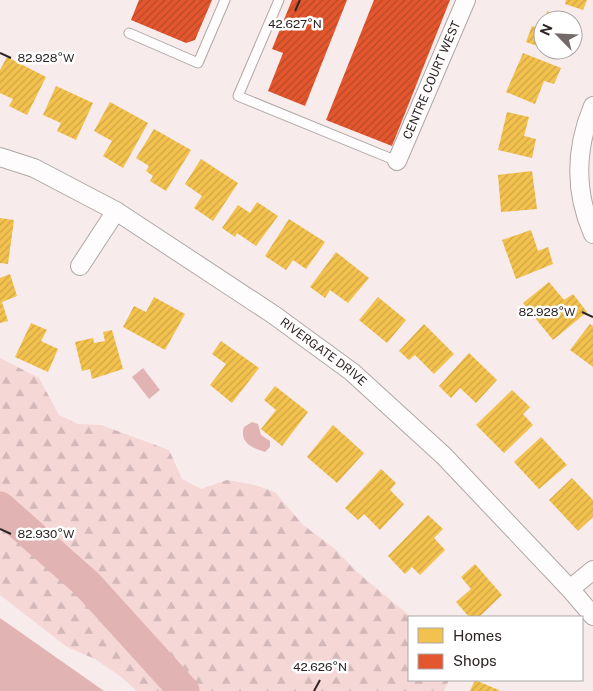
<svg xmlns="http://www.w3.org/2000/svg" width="593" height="691" viewBox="0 0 593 691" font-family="'Public Sans',sans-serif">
  <defs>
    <pattern id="forest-firs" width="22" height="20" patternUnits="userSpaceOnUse" patternTransform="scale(1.25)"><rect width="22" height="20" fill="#f5d7d6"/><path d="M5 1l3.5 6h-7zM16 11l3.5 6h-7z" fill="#d2b8b8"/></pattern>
    <pattern id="homes-hatch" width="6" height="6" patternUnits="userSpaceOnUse" patternTransform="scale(1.25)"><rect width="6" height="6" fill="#f2c14e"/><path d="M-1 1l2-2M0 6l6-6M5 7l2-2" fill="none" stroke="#d0a644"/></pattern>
    <pattern id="shops-hatch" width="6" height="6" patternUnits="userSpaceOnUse" patternTransform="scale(1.25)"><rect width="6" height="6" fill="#e4572e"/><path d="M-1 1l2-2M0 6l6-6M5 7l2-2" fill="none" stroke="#b94827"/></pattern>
  </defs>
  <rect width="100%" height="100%" fill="#f8ebeb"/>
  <path fill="url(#forest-firs)" d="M0,358L39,378L59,415L78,424L101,425L169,450L182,479L201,489L227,480L255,485L275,492L303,525L334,548L357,572L411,617H409V680H449L444,691H137L120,676L95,659L67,647L0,595Z"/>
  <path fill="#e1b4b3" d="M143,368L160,390L149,399L132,377Z
    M252,422L258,424L261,435L270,441V447L265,452C252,448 239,442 244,427Z
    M0,618L104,691H0Z"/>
  <path fill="url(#homes-hatch)" d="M566,0H587L583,10L565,4Z
    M547,11L569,20H544Z
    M543,23V48L526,42L532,26L540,29Z
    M549,50H568L566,57Z
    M523,53L561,68L554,84L544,81L535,104L506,92Z
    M7,57L46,77L27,115L9,106L13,99L0,93V70Z
    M56,86L93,103L76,140L57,131L61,123L43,115Z
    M110,102L148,123L123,168L103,156L112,141L94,131Z
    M507,112L529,117L524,136L536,139L532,158L498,150Z
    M154,129L191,150L166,191L150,181L153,176L146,171L149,166L136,158Z
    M201,159L238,183L213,221L194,208L202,196L185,184Z
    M532,171L537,209L501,212L498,175Z
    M257,202L278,216L256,246L237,233L235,237L222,228L238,205L250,213Z
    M0,218L14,220L8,264L0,263Z
    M289,219L325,242L306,269L293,260L286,270L265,256Z
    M531,230L538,251L548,247L553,264L516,279L502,240Z
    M336,252L369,278L348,303L330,290L325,298L310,287Z
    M10,274L17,296L2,302L8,321L0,323V278Z
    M549,282L564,300L573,294L587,312L553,340L523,303Z
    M154,297L185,314L165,350L123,327L134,306L146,312Z
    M378,297L406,320L387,343L359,320Z
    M31,323L47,330L41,341L58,349L48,372L15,357Z
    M424,324L454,354L434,374L415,355L409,360L399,351Z
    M590,324L593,326V367L570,350Z
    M112,330L123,369L92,379L90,369L82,371L75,342L93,338L94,343L105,341L103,332Z
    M221,341L259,368L232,403L210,385L226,364L212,354Z
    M469,353L497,380L476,403L460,388L451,398L439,386Z
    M275,386L308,412L282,446L261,429L276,410L264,400Z
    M512,390L530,407L523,414L533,425L504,453L476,425Z
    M333,425L364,453L337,483L307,457Z
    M541,437L567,465L539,489L514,462Z
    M381,469L396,483L390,490L404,504L380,530L364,514L358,520L345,508Z
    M572,478L593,500V517L578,531L549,500Z
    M428,515L443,529L434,538L445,550L420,575L412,567L405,574L388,556Z
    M475,564L502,595L479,617H469L456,602L471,589L461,577Z
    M475,680L501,691H470Z"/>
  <path fill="url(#shops-hatch)" d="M139,0H212L195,40L186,43L131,20Z
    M292,0H347L305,106L268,91L283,53L272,49Z
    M374,0H450L392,146L326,120Z"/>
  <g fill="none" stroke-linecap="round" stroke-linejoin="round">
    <path stroke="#e1b4b3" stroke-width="31" d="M0,507L87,584L184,691"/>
    <g stroke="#b0a7a7" stroke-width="11">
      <path id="lane" d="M279,0L238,96L397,161
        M129,33L198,63L225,0"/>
    </g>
    <g stroke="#b0a7a7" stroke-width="20">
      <g id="street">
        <path d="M593,106C575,149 574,191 593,234"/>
        <path id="s1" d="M0,157L34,168L116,211L274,315L352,372L444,456L570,589L593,616"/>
        <path id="s2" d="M397,161L466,0"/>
        <path d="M80,266L116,211"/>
        <path d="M570,589L593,570"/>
      </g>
    </g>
    <use href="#lane" stroke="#fefcfc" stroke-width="9"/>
    <use href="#street" stroke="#fefcfc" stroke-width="18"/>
  </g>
  <path fill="none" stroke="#2d2424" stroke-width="2" d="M295,11L300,0M0,53L11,58M582,312L593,317M0,529L11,534M314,691L320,680"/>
  <g text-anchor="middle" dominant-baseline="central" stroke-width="5" stroke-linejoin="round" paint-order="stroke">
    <g font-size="12" fill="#2d2424" stroke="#fff">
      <text stroke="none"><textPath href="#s2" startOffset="88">CENTRE COURT WEST</textPath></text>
      <text stroke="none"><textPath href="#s1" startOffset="379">RIVERGATE DRIVE</textPath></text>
    </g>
  </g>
  <g font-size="12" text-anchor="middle" fill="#2d2424" stroke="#fff" stroke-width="5" stroke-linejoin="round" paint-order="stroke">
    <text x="295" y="28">42.627°N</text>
    <text x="46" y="62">82.928°W</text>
    <text x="547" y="316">82.928°W</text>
    <text x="46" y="538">82.930°W</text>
    <text x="320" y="671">42.626°N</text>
  </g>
  <rect x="408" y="616" width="175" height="65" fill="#ffffff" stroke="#aba7a7"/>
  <rect x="418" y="628" width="25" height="15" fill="#f2c14e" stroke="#aba7a7"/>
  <text x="453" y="641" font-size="15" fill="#2d2424">Homes</text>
  <rect x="418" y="654" width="25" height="15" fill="#e4572e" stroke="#aba7a7"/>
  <text x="453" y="666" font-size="15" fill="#2d2424">Shops</text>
  <g transform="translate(558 35) rotate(294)"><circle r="24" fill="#ffffff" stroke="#aba7a7"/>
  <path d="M0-4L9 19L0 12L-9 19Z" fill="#746a6a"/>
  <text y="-8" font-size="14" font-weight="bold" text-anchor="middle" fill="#2d2424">N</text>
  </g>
</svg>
